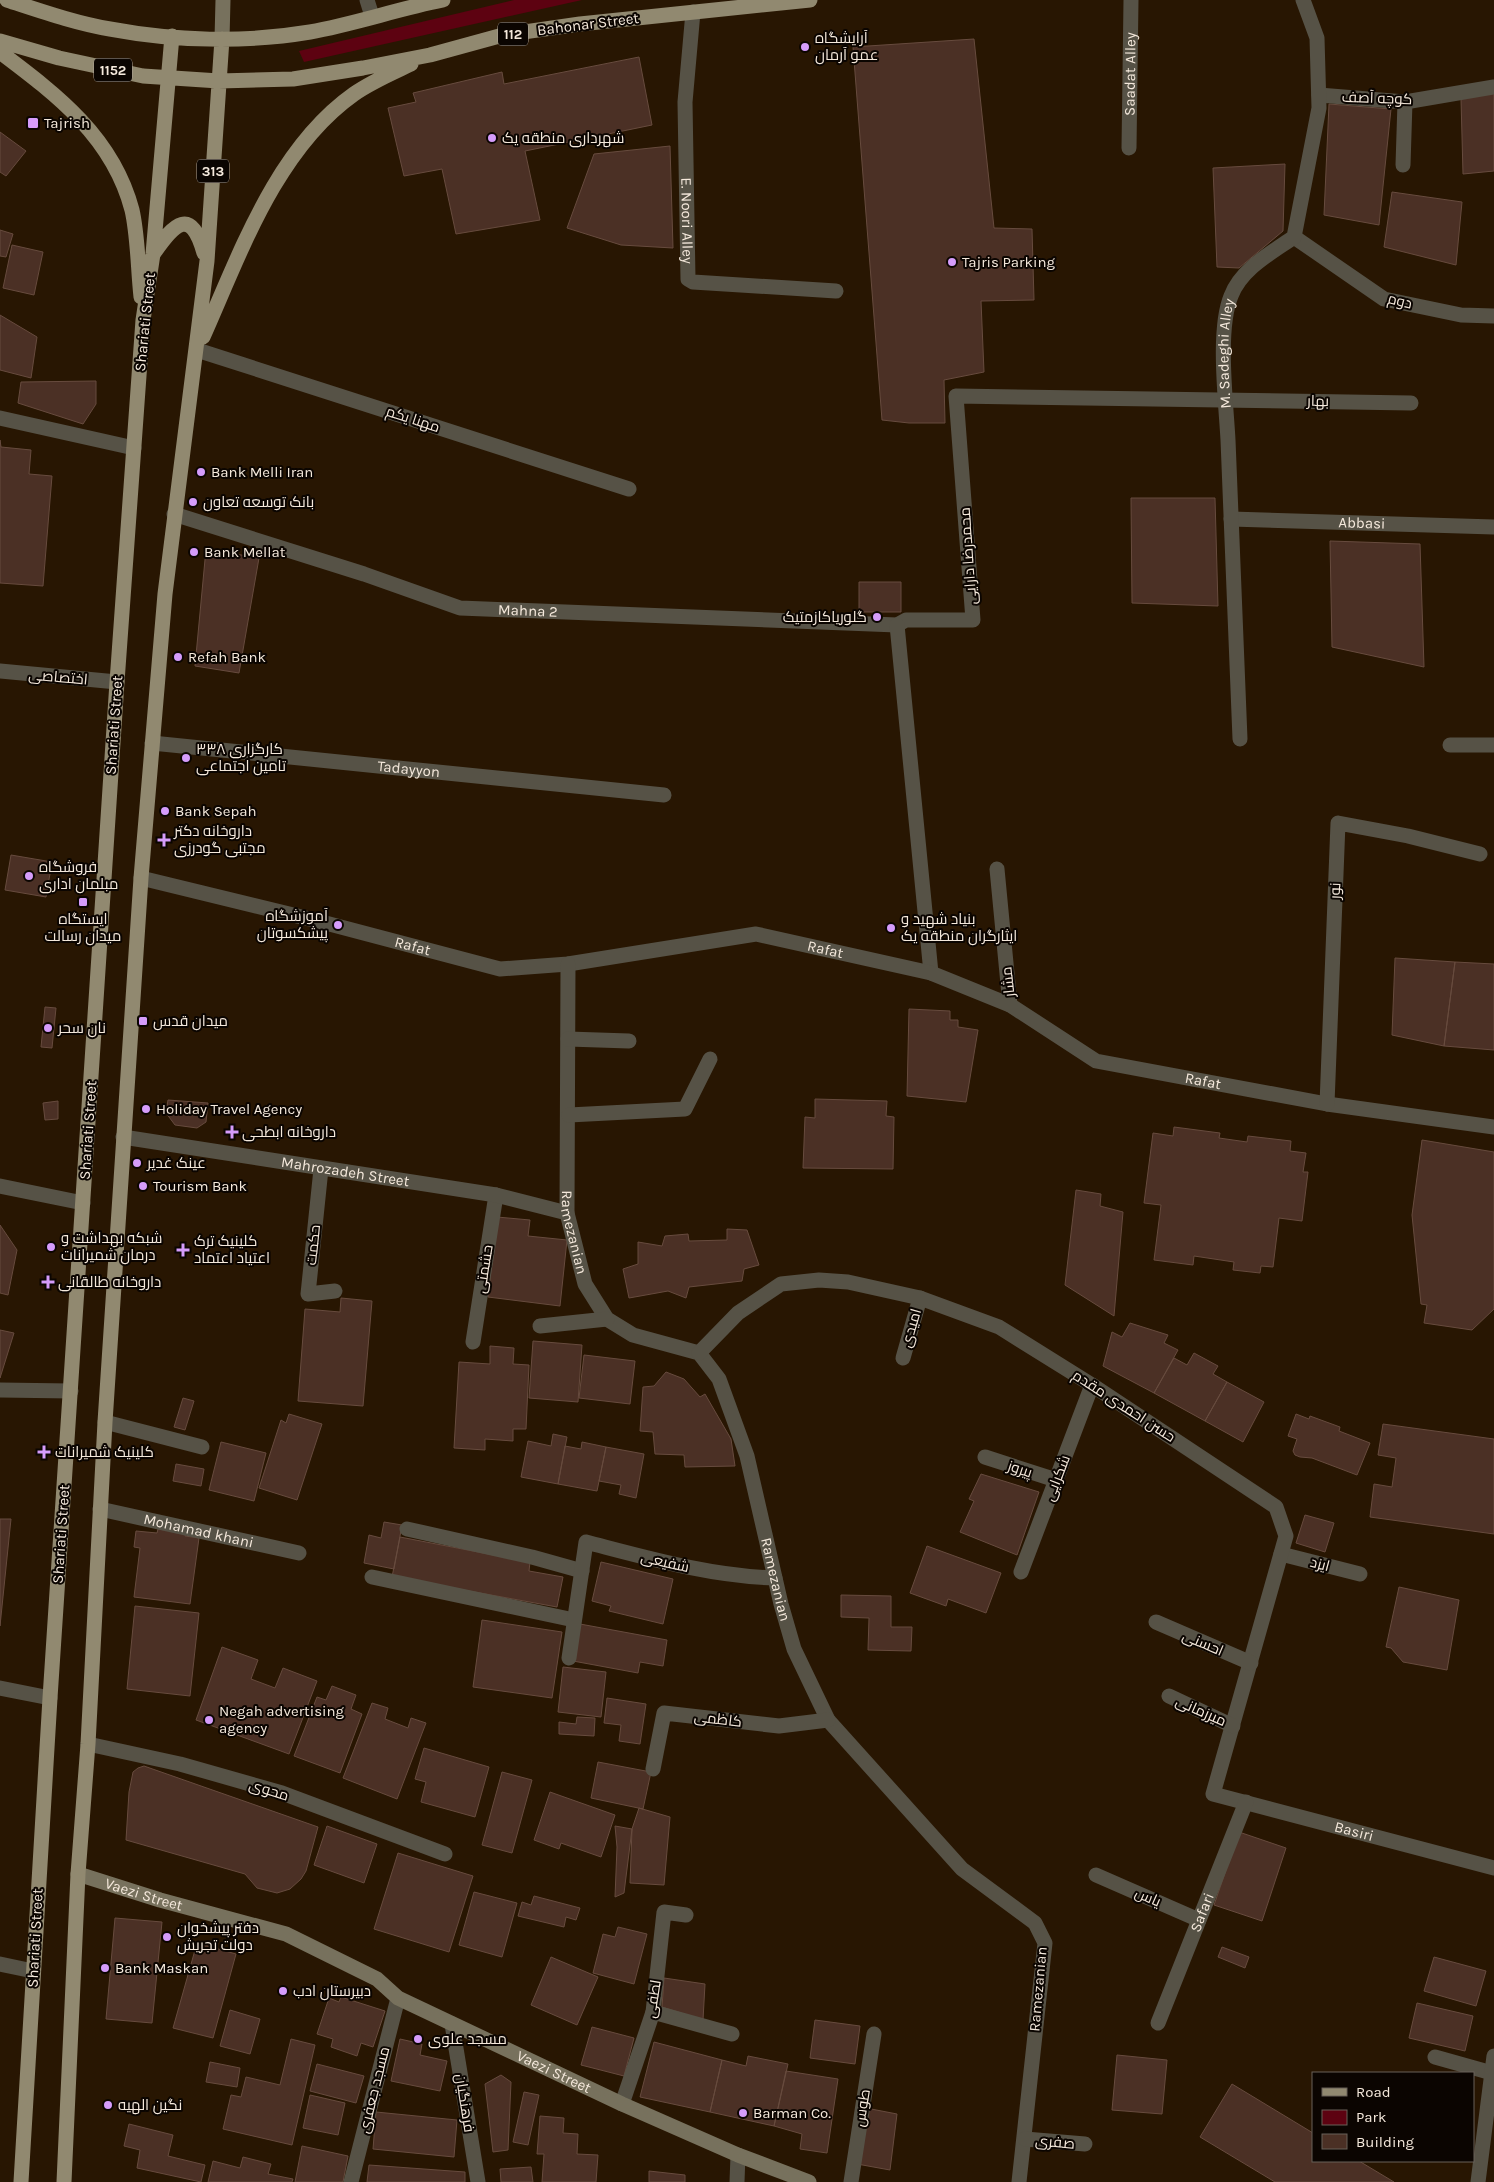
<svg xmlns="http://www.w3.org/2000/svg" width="1494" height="2182" viewBox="0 0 1494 2182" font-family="Karla,Cairo,sans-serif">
  <rect width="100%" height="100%" fill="#281602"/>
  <path fill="#5d0211" d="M514,0H582L304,62L299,51Z"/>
  <path fill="#4b3025" stroke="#674b3e" d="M974,39L994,228L1032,229L1034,300L981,301L984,372L944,380L945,423H909L882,420L853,47Z
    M639,57L652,125L525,151L540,220L456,234L442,169L404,176L388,108L416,102L413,93L502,72L504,84Z
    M1494,92V171L1463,174L1461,99Z
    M1329,104L1391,109L1379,225L1324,215Z
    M0,132L26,151L6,176L0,172Z
    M670,146L673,248L621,245L567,228L594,154Z
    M1285,164L1283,231L1239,268L1217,267L1213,168Z
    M1392,192L1462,202L1456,265L1384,247Z
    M0,230L13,234L6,257L0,256Z
    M12,245L43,252L34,295L3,288Z
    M0,315L37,337L31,378L0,370Z
    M96,381V404L83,424L18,403L21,382Z
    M0,440L1,447L31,450L29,474L52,476L43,586L0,583Z
    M1131,498H1215L1218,606L1132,603Z
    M1330,541L1420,544L1424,667L1332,647Z
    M206,549L259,558L239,673L195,666Z
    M859,582H901V612H859Z
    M11,855L52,862L46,897L5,890Z
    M1395,958L1455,962L1444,1046L1392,1035Z
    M1455,962L1494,964V1050L1444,1046Z
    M45,1007L56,1008L52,1048L41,1047Z
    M909,1009L950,1011V1020H958V1027L978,1030L966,1102L907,1096Z
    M815,1099L887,1101L886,1116L894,1117L893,1169L803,1168L805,1117L815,1118Z
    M168,1100L208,1103L206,1122L197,1128L175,1125L166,1113Z
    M58,1101V1119L45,1120L43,1103Z
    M1174,1127L1220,1133L1219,1138L1247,1142L1248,1136L1291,1141L1290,1151L1306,1153L1303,1172H1308L1302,1221L1279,1218L1273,1267L1261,1266L1260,1273L1233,1270L1234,1262L1194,1256L1193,1265L1154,1260L1161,1205L1144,1203L1153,1133L1173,1136Z
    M1422,1140L1494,1152V1309L1472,1330L1424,1323L1427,1305L1421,1304L1412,1215Z
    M1076,1190L1101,1194L1100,1206L1123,1212L1114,1316L1065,1285Z
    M497,1217L530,1220L528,1236L567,1240L560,1306L488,1297Z
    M0,1225L17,1250L8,1295L0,1293Z
    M727,1229L747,1230L759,1265L744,1269L742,1281L689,1287L686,1298L668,1291L629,1298L623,1269L638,1264V1242L662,1246L665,1236L688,1234L689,1241L727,1240Z
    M341,1298L372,1301L363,1406L298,1401L305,1309L340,1312Z
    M1130,1323L1168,1335L1164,1343L1178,1350L1154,1393L1103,1366L1112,1332L1122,1337Z
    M0,1330L14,1333L0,1378Z
    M533,1341L582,1345L578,1402L529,1398Z
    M490,1346L514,1348L513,1364L529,1365L526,1429H513V1441L485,1439V1450L454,1448L459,1362L490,1364Z
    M1194,1353L1218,1366L1213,1374L1227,1382L1205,1421L1154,1393L1174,1358L1187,1365Z
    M584,1355L635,1361L630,1404L579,1398Z
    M666,1372L684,1379L700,1397L705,1394L731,1439L735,1466L685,1467L684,1455L655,1454L653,1432L640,1431L643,1387L654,1386Z
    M1227,1382L1264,1402L1243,1442L1205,1421Z
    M183,1398L194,1401L185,1430L174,1427Z
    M289,1414L322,1424L297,1500L259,1488L281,1420L286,1423Z
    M1296,1414L1309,1419L1310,1416L1340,1427L1339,1431L1370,1443L1357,1475L1312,1458L1300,1457L1295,1455L1293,1451L1297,1439L1288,1436Z
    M1383,1424L1494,1439V1534L1370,1517L1374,1484L1392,1487L1396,1458L1378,1455Z
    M553,1434L567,1437L558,1484L521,1477L528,1441L551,1446Z
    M221,1442L266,1453L254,1501L209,1490Z
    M582,1442L606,1447L597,1491L558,1484L565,1446L581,1449Z
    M606,1447L644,1454L636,1498L619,1494L621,1485L599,1481Z
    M176,1464L204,1469L201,1486L173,1481Z
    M981,1474L1039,1492L1017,1555L960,1532L974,1501L969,1499Z
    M1305,1515L1334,1523L1325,1552L1296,1543Z
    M0,1519H11L0,1626Z
    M384,1522L402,1525L394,1569L364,1563L369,1535L381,1538Z
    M158,1529L186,1533L185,1536L199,1538L190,1604L134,1597L140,1548L134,1547L136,1531L157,1533Z
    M400,1537L530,1562L529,1571L563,1577L557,1607L392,1577Z
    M927,1546L1001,1573L986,1613L948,1599L946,1606L910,1593Z
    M601,1562L673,1579L663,1624L609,1611L611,1606L592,1601Z
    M1399,1587L1459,1600L1447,1670L1403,1662L1391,1648L1386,1647Z
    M841,1595L891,1596V1627H912L911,1651L868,1650L869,1618L841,1617Z
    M135,1606L199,1613L190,1696L127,1689Z
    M482,1620L562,1632L552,1698L473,1687Z
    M580,1624L667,1640L663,1666L640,1662L638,1673L573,1661Z
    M222,1647L258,1660L251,1679L275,1688L283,1668L317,1681L289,1754L196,1720Z
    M563,1667L606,1672L601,1717L558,1712Z
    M332,1686L356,1695L351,1709L362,1714L340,1773L294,1756L317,1697L326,1700Z
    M607,1698L646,1704L640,1744L619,1741L621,1725L604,1723Z
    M372,1703L388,1708L385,1719L408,1728L411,1718L426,1723L397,1799L343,1778Z
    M577,1717L595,1718L594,1736L559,1734V1722L576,1724Z
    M424,1748L489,1767L475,1817L421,1802L426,1782L415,1779Z
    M598,1762L651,1772L643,1809L591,1798Z
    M144,1766L318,1827L306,1871L301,1879L290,1889L277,1893L257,1888L245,1874L126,1840L129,1792L133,1772L138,1768Z
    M502,1772L532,1780L512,1853L482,1845Z
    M550,1792L615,1815L601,1857L561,1843L559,1849L534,1840Z
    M639,1808L670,1817L664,1885L630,1883L632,1829Z
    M327,1826L377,1844L364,1883L314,1865Z
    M615,1826L632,1829L624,1893L615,1897L617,1847Z
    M1239,1832L1286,1848L1262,1921L1214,1905Z
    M398,1853L473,1876L449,1952L374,1929Z
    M474,1892L517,1903L502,1957L459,1945Z
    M534,1896L580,1908L576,1920L566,1917L564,1927L518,1916L522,1902L531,1905Z
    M115,1918L162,1922L152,2023L106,2019Z
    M618,1927L647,1934L634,1984L593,1973L603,1934L615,1937Z
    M197,1943L236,1954L213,2038L173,2028Z
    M1222,1947L1249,1957L1245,1968L1218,1957Z
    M551,1957L598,1977L577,2025L531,2005Z
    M1434,1957L1486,1971L1476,2006L1424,1991Z
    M664,1978L705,1984L703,2020L662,2007Z
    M341,1997L385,2011L373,2047L361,2043L357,2056L331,2047L333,2039L317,2034L329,1998L339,2002Z
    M1417,2003L1473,2016L1465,2051L1409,2038Z
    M230,2010L260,2019L250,2054L220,2046Z
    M815,2020L860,2026L855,2064L810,2058Z
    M592,2027L634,2038L624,2076L581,2065Z
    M291,2039L315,2045L292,2145L223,2129L231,2095L241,2097L246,2077L280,2085Z
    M400,2039L422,2044L420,2055L447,2061L440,2091L391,2081Z
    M654,2042L722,2060L710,2112L640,2097Z
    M1117,2055L1167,2060L1162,2114L1112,2110Z
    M748,2056L788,2064L774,2126L710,2112L722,2060L746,2066Z
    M210,2062L240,2068L237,2087L206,2082Z
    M317,2064L364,2076L356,2103L310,2091Z
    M786,2071L838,2079L827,2153L800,2149L802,2134L774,2126Z
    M501,2075L511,2082L508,2150L493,2152L485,2084Z
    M1232,2084L1313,2133V2161H1359L1394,2182H1275L1200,2137Z
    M524,2092L539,2095L528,2145L513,2142Z
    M310,2095L345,2103L338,2135L303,2128Z
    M866,2108L897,2114L890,2170L857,2164Z
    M376,2112L457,2120L454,2157L373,2149Z
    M540,2116L564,2118L563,2133L578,2134L577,2154L598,2155L596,2182H542L544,2154H537Z
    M129,2124L173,2135L168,2156L205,2165L201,2182L137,2168L140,2150L124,2146Z
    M302,2146L348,2156L343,2182H295Z
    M243,2157L271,2164L268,2174L293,2179L292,2182H208L213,2161L240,2168Z
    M369,2165L465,2172V2182H367Z
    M531,2167L533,2182H501L500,2169Z
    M649,2171L685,2175V2182H649Z"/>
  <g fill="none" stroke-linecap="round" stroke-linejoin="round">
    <g stroke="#565246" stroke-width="15">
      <path id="s1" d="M1129,148L1131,0"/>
      <path d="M321,1169L308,1294L335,1291"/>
      <path d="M473,1342L496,1195"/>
      <path d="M903,1358L920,1298"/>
      <path d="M985,1457L1056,1480"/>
      <path id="s2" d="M100,1509L299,1553"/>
      <path d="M1281,1554L1360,1574"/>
      <path d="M851,2182L874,2034"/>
    </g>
    <g stroke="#565246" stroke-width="15">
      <path d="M367,0L372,16"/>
      <path id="s3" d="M693,12L685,102L688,279L693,282L836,291"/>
      <path d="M1319,95L1405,102L1494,87"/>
      <path d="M1403,165L1405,102"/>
      <path d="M1294,237L1384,299L1461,315L1494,316"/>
      <path d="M197,350L629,489"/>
      <path d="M0,418L134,448"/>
      <path id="s4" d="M174,514L364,574L460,608L897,625L906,620H973L956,396L1411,403"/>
      <path id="s5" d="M1231,519L1494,527"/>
      <path d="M897,625L931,973"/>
      <path d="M0,671L117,682"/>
      <path id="s6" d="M1240,739C1236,640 1232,540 1228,440C1226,402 1217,330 1231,296C1241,269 1271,253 1294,237L1319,108L1317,38L1303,0"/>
      <path id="s7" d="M152,743L664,795"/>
      <path d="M1450,745H1494"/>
      <path d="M997,869L1010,1005"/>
      <path id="s8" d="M141,878L318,921L500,969L568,964L756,934L931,973L1010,1005L1096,1061L1327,1104L1494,1127"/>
      <path id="s9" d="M568,964L567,1213L585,1284L607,1319L633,1335L699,1353L719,1379L747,1456L781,1604L794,1649L828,1720L962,1869L1035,1923L1045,1943L1019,2182"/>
      <path d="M568,1039L629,1041"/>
      <path d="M1327,1104L1338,823L1408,836L1480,854"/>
      <path d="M569,1115L685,1109L710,1059"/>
      <path id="s10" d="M123,1137L496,1195L567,1213"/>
      <path d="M0,1186L83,1203"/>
      <path d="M540,1326L607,1319"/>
      <path id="s11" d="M699,1353L738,1313L781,1284L819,1280L848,1282L920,1298L999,1327L1092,1385L1276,1507L1286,1536L1213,1794L1494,1868"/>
      <path d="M0,1390L71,1391"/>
      <path d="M105,1422L202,1447"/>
      <path d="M407,1529L532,1557L582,1571"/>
      <path d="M1021,1572L1092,1385"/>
      <path d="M372,1577L574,1620"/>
      <path d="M1156,1622L1251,1663"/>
      <path d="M569,1658L586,1542C648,1558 710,1576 775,1578"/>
      <path d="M0,1688L50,1698"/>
      <path d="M1169,1696L1233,1726"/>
      <path d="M88,1744L180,1764L282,1793L445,1854"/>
      <path d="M653,1769L664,1713L779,1726L828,1720"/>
      <path d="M1096,1875L1199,1920"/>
      <path d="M0,1964L33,1971"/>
      <path d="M653,2012L732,2034"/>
      <path id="s12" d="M1158,2023L1246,1802"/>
      <path d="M452,2024L478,2182"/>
      <path d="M1435,2057L1492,2073"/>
      <path d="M622,2104L653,2012L664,1912L686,1915"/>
      <path d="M1025,2139L1085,2144"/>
      <path d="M351,2182L398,1998"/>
      <path d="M737,2182L738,2155"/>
      <path d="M1478,2182L1494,2056"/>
    </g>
    <g stroke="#77715d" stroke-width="15">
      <path d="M222,39L223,0"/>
      <path id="s13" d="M78,1874L160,1900L286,1934L377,1979L398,1998L622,2104L738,2155L809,2182"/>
    </g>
    <path stroke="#918970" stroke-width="15" d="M7,0C41,11 75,23 110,29C174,41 245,43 310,32C354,24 398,9 443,0
      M0,41L59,58L143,76L219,81L293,79L363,68L430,55L503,35L580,24L810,0
      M0,52C57,95 113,137 132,210C138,236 138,270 141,297
      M154,253C174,224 191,206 204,253
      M203,337C240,254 276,149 354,94C371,82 392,73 411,64
      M21,2182L50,1698L117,682L143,320L153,254L172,36
      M64,2182L78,1874L88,1744L105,1422L141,878L165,594L207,261L222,39"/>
  </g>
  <g fill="#d59cfb" stroke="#0b0501" stroke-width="2">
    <circle cx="805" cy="47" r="5"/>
    <rect x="27" y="117" width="12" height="12" rx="2.5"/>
    <circle cx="492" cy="138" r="5"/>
    <circle cx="952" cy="262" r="5"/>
    <circle cx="201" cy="472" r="5"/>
    <circle cx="193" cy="502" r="5"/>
    <circle cx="194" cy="552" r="5"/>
    <circle cx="877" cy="617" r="5"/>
    <circle cx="178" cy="657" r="5"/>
    <circle cx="186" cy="758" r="5"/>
    <circle cx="165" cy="811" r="5"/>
    <path d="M161.5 832.5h5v5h5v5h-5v5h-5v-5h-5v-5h5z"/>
    <circle cx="29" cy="876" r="5"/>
    <rect x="78" y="897" width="10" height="10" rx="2.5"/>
    <circle cx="338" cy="925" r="5"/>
    <circle cx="891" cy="928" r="5"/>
    <rect x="138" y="1016" width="10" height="10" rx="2.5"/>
    <circle cx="48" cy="1028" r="5"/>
    <circle cx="146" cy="1109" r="5"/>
    <path d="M229.5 1124.5h5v5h5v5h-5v5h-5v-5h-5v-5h5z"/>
    <circle cx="137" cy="1163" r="5"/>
    <circle cx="143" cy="1186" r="5"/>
    <circle cx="51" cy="1247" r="5"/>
    <path d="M180.5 1242.5h5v5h5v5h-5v5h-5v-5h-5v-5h5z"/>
    <path d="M45.5 1274.5h5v5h5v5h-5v5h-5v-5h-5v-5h5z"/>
    <path d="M41.5 1444.5h5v5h5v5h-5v5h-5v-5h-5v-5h5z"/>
    <circle cx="209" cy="1720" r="5"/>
    <circle cx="167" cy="1937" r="5"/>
    <circle cx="105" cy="1968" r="5"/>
    <circle cx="283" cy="1991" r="5"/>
    <circle cx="418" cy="2039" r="5"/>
    <circle cx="108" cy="2105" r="5"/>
    <circle cx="743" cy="2113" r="5"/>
  </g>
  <g text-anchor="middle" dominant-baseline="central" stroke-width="4" stroke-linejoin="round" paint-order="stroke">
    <g fill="#0b0501" stroke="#afa59a" stroke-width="1">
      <rect x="498" y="22.5" width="30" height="23" rx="4"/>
      <rect x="94" y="58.5" width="38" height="23" rx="4"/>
      <rect x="197" y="159.5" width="32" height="23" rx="4"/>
    </g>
    <g font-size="14" font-weight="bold" fill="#f5e9dc">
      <text x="513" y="34">112</text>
      <text x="113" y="70">1152</text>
      <text x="213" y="171">313</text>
    </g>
    <g font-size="15" fill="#f5e9dc" stroke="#0b0501">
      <text transform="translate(588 24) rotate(-7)">Bahonar Street</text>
      <text stroke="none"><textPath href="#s1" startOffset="74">Saadat Alley</textPath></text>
      <text transform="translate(1377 98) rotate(2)">کوچه آصف</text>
      <text stroke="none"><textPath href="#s3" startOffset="209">E. Noori Alley</textPath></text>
      <text transform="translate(1400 301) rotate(14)">دوم</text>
      <text transform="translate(145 322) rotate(-84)">Shariati Street</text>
      <text stroke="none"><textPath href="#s6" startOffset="386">M. Sadeghi Alley</textPath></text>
      <text transform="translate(1318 401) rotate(1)">بهار</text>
      <text transform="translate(413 419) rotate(18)">مهنا یکم</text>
      <text stroke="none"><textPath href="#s5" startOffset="131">Abbasi</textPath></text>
      <text transform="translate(968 556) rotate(-94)">محمدرضا دارایی</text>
      <text stroke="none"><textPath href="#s4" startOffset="369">Mahna 2</textPath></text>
      <text transform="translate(58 677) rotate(5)">اختصاصی</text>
      <text transform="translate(114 725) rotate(-86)">Shariati Street</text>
      <text stroke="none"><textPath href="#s7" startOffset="258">Tadayyon</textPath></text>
      <text transform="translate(1335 891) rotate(-88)">نور</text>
      <text stroke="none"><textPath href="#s8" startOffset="280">Rafat</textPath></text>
      <text stroke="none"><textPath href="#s8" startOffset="700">Rafat</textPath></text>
      <text transform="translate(1008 982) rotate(-96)">مشار</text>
      <text stroke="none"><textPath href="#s8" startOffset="1105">Rafat</textPath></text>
      <text transform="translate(88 1130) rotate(-86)">Shariati Street</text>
      <text stroke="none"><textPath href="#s10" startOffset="225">Mahrozadeh Street</textPath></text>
      <text stroke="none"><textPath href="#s9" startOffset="269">Ramezanian</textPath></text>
      <text transform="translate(313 1245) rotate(-84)">حکمت</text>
      <text transform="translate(484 1269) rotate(-81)">حشمتی</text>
      <text transform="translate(911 1328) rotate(-74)">امیدی</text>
      <text transform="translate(1124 1406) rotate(33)">حسن احمدی مقدم</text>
      <text transform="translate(1020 1469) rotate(18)">پیروز</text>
      <text transform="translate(1057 1478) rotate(-69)">شکرایی</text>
      <text stroke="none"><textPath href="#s2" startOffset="101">Mohamad khani</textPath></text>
      <text transform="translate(61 1534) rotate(-86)">Shariati Street</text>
      <text transform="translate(665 1562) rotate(13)">شفیعی</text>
      <text transform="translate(1320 1564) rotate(15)">ایزد</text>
      <text stroke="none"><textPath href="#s9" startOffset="704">Ramezanian</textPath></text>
      <text transform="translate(1203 1643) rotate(23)">احسنی</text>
      <text transform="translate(1201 1711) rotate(24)">میرزمانی</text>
      <text transform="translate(718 1719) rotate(7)">کاظمی</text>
      <text transform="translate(269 1790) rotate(17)">محوی</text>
      <text stroke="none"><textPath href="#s11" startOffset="1108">Basiri</textPath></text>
      <text stroke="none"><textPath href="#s13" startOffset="69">Vaezi Street</textPath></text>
      <text transform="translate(1148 1897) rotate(24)">یاس</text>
      <text stroke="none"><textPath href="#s12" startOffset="119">Safari</textPath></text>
      <text transform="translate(35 1938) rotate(-87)">Shariati Street</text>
      <text transform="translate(1038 1989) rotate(-85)">Ramezanian</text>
      <text transform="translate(653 1999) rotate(-81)">لطفی</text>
      <text stroke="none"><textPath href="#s13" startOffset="519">Vaezi Street</textPath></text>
      <text transform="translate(374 2090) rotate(-76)">مسجد جعفری</text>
      <text transform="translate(465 2103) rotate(81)">فرهنگیان</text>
      <text transform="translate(862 2108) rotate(-81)">طوس</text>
      <text transform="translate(1055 2142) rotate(5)">صفری</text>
    </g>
    <g font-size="15" fill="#f5e9dc" stroke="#0b0501" text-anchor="start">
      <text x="815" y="38">آرایشگاه<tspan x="815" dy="17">عمو آرمان</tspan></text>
      <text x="44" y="123">Tajrish</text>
      <text x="502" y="138">شهرداری منطقه یک</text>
      <text x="962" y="262">Tajris Parking</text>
      <text x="211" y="472">Bank Melli Iran</text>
      <text x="203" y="502">بانک توسعه تعاون</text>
      <text x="204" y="552">Bank Mellat</text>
      <text x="867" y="617" text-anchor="end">گلوریاکازمتیک</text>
      <text x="188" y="657">Refah Bank</text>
      <text x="196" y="749">کارگزاری ٣٣٨<tspan x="196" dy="17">تامین اجتماعی</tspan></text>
      <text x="175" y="811">Bank Sepah</text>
      <text x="174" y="831">داروخانه دکتر<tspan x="174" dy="17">مجتبی گودرزی</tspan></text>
      <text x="39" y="867">فروشگاه<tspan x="39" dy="17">مبلمان اداری</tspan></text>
      <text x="328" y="916" text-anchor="end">آموزشگاه<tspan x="328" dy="17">پیشکسوتان</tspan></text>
      <text x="83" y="919" text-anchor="middle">ایستگاه<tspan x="83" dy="17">میدان رسالت</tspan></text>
      <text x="901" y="919">بنیاد شهید و<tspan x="901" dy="17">ایثارگران منطقه یک</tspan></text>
      <text x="153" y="1021">میدان قدس</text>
      <text x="58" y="1028">نان سحر</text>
      <text x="156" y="1109">Holiday Travel Agency</text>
      <text x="242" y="1132">داروخانه ابطحی</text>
      <text x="147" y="1163">عینک غدیر</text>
      <text x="153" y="1186">Tourism Bank</text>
      <text x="61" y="1238">شبکه بهداشت و<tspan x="61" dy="17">درمان شمیرانات</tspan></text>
      <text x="194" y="1241">کلینیک ترک<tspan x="194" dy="17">اعتیاد اعتماد</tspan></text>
      <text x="58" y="1282">داروخانه طالقانی</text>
      <text x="55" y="1452">کلینیک شمیرانات</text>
      <text x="219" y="1711">Negah advertising<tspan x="219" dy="17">agency</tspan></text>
      <text x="177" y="1928">دفتر پیشخوان<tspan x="177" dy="17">دولت تجریش</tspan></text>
      <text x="115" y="1968">Bank Maskan</text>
      <text x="293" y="1991">دبیرستان ادب</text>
      <text x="428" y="2039">مسجد علوی</text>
      <text x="118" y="2105">نگین الهیه</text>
      <text x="753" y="2113">Barman Co.</text>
    </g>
  </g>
  <rect x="1312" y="2072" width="162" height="90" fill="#0b0501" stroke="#696059"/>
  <rect x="1322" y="2088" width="25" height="8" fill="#918970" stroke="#696059"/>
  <text x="1356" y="2097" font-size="15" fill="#f5e9dc">Road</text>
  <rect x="1322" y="2110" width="25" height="15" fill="#5d0211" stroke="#696059"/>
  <text x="1356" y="2122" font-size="15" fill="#f5e9dc">Park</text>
  <rect x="1322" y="2134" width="25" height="15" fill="#4b3025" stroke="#696059"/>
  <text x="1356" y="2147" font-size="15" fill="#f5e9dc">Building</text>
</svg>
